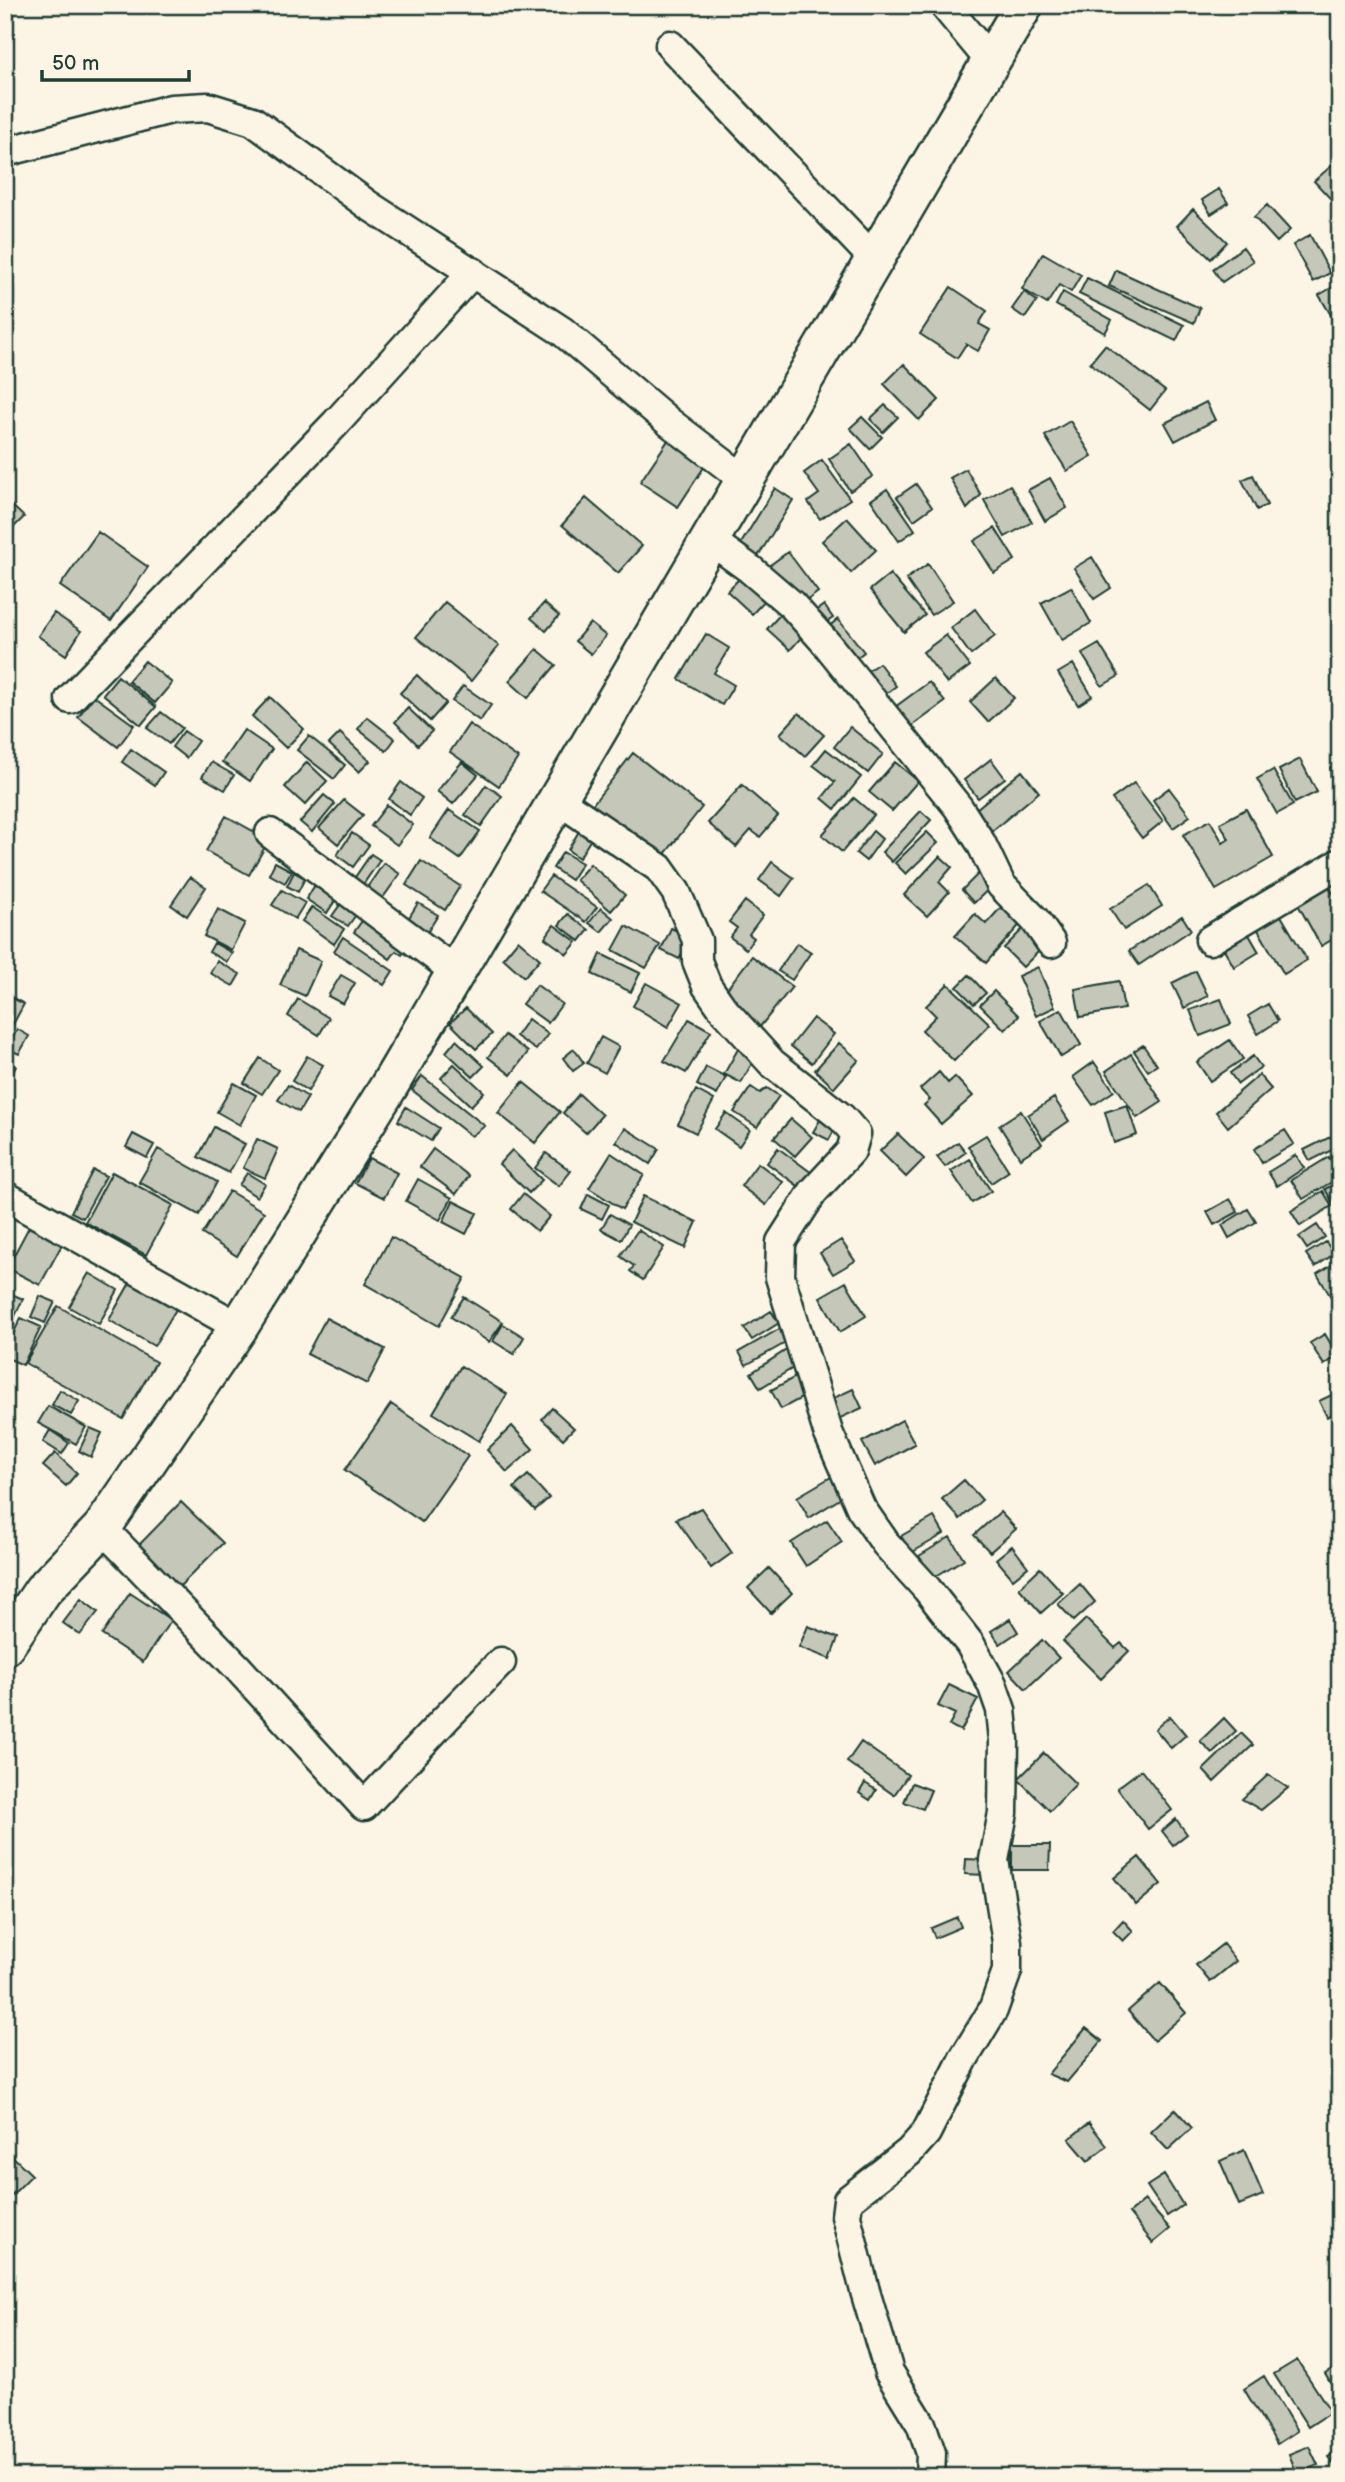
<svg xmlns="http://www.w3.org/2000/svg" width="1345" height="2482" viewBox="0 0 1345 2482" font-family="'Balsamiq Sans',sans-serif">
  <rect width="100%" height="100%" fill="#fcf5e5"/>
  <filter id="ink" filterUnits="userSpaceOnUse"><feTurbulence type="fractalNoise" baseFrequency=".0143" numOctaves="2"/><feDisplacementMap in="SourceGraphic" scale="14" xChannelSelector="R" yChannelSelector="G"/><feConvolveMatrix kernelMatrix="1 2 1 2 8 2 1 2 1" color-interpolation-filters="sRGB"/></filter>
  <g filter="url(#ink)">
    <path fill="#c5c7b9" stroke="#1f3d34" stroke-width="2" d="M1338,160L1340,162V209L1314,181Z
      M1219,189L1228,203L1211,214L1202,200Z
      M1267,205L1290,230L1277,242L1254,217Z
      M1193,209L1227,242L1211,259L1177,226Z
      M1310,235L1330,273L1313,282L1293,245Z
      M1243,247L1253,261L1222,282L1213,269Z
      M1043,253L1081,275L1071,292L1059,285L1047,304L1022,289Z
      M1116,270L1200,308L1194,323L1109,286Z
      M1087,278L1184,325L1176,341L1079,294Z
      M1340,283V309L1331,315L1319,295Z
      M951,287L987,311L979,324L990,330L978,351L966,344L957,358L920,334Z
      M1024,292L1037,301L1025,318L1012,309Z
      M1063,292L1112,320L1105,333L1056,305Z
      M1105,345L1165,391L1150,410L1090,363Z
      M904,364L939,400L919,420L884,384Z
      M1206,402L1215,420L1175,441L1165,423Z
      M885,405L898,417L883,432L870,419Z
      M862,417L882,437L870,449L850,428Z
      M1070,421L1092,456L1067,471L1045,436Z
      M669,439L706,464L678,507L640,482Z
      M851,444L873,476L850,491L829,459Z
      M822,460L850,499L820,519L808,502L819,494L804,473Z
      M966,469L981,495L967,509L950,478Z
      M1253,475L1267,505L1257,510L1242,480Z
      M1050,478L1067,508L1045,521L1028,490Z
      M916,484L932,507L914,520L897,497Z
      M1010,485L1032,522L1005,537L984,500Z
      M775,488L793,500L752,566L734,555Z
      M887,489L915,530L899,541L871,500Z
      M586,498L642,546L618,573L562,525Z
      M5,499L24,517L5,536Z
      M847,518L876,550L851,573L822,541Z
      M995,528L1015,560L994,573L974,541Z
      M98,532L148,567L111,621L60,586Z
      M788,552L818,592L797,608L766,568Z
      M1092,557L1111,588L1094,599L1074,568Z
      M928,564L953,601L931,615L906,579Z
      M746,572L770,595L752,614L727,591Z
      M890,574L925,615L904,632L870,590Z
      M1071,587L1091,623L1062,640L1041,603Z
      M445,602L499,646L471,681L416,637Z
      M544,603L559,616L546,631L531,618Z
      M824,605L833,618L818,628L810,615Z
      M785,609L808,630L790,650L767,629Z
      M975,609L995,636L971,655L951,628Z
      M54,613L81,631L66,655L38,636Z
      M838,619L864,652L847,665L822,632Z
      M590,623L606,636L591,654L575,641Z
      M706,634L729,648L714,673L734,685L722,705L679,679Z
      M946,635L970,666L947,683L923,652Z
      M1099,644L1119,676L1102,686L1082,654Z
      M537,649L556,665L528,698L509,681Z
      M145,661L172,683L155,703L128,681Z
      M879,663L896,686L884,695L860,676Z
      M1073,664L1092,696L1078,705L1058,673Z
      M417,675L446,703L430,721L400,693Z
      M118,676L156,707L141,725L103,694Z
      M996,678L1014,698L988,722L970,702Z
      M929,682L945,702L911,727L895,707Z
      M463,686L491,705L480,721L452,701Z
      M94,696L134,725L118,747L78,717Z
      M270,697L304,729L286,748L252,716Z
      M408,708L432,731L418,745L395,722Z
      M161,712L182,728L169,744L147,728Z
      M799,713L824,735L805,756L780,734Z
      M367,717L395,739L386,751L358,729Z
      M469,724L518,758L499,786L450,752Z
      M850,727L883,754L868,773L834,747Z
      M244,730L272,749L250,781L222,762Z
      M184,731L198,741L186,758L172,747Z
      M340,733L370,761L359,772L329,744Z
      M309,736L345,765L334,779L297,750Z
      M131,749L164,772L155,785L122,762Z
      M826,749L861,777L835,809L822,798L835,782L813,765Z
      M633,753L702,807L661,859L592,805Z
      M991,759L1005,778L978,798L964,780Z
      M1300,759L1317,792L1295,803L1279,770Z
      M211,762L234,775L225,790L202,777Z
      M307,762L327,781L305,805L285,787Z
      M462,762L478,775L453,804L437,791Z
      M895,762L918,781L892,811L869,792Z
      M1340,766V795L1332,796L1330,767Z
      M1273,770L1293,805L1277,814L1257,779Z
      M1022,771L1039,792L992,831L975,810Z
      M401,782L422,798L410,815L389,799Z
      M1134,783L1163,821L1142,838L1112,799Z
      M486,785L502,796L481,826L465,815Z
      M742,785L778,816L760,837L751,830L736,847L708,823Z
      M1169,788L1190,816L1173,828L1153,800Z
      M324,795L335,804L312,832L300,822Z
      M854,798L874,815L842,852L822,835Z
      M344,800L363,815L338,844L319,828Z
      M387,805L413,825L397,845L371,826Z
      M1246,809L1273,857L1216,890L1183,835L1210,820L1223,843L1229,839L1220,823Z
      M449,810L480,831L460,859L430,838Z
      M921,811L931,820L892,862L882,852Z
      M226,816L269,840L249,875L206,851Z
      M582,826L594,834L579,858L568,850Z
      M873,831L882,839L866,861L856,853Z
      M927,832L938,843L906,874L895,863Z
      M352,833L369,845L353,867L337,855Z
      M563,852L582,863L571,880L553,868Z
      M371,854L380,860L362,886L353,880Z
      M940,856L952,867L939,882L949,892L927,916L904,895Z
      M421,861L460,886L445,910L406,885Z
      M275,862L292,871L285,883L269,874Z
      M772,862L794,878L781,896L759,880Z
      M384,863L400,874L379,903L364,892Z
      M590,864L625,895L611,911L576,880Z
      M984,868L997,881L974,903L962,890Z
      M294,872L305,878L298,892L287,886Z
      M551,876L597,907L586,922L540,891Z
      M190,877L206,887L187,916L171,905Z
      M317,882L338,896L327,913L306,899Z
      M1327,883L1340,905V935L1321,946L1296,901Z
      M1149,885L1162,906L1124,930L1110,909Z
      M282,890L305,903L295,919L272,905Z
      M345,898L360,909L348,926L332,916Z
      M745,901L763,915L749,934L754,938L746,949L730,937L737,928L729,922Z
      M418,903L438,915L425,936L405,924Z
      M1004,904L1023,921L986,963L955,936L975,914L986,924Z
      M312,907L344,929L334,944L302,921Z
      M601,908L613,918L601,932L589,923Z
      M218,909L245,923L231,950L204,936Z
      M367,914L410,945L402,955L396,951L390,959L354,932Z
      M568,914L589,930L580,941L559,925Z
      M1280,914L1307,960L1284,974L1257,928Z
      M1182,916L1191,930L1139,965L1129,951Z
      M554,925L577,942L567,954L545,938Z
      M626,926L660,945L646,968L613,950Z
      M1244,926L1259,952L1234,967L1219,940Z
      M671,928L690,937L679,959L661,950Z
      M1024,928L1043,947L1023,967L1004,948Z
      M343,937L393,971L384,985L334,951Z
      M518,940L540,959L524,977L503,958Z
      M214,943L232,953L227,962L209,952Z
      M797,943L811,952L792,980L778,971Z
      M296,950L321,961L305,996L280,985Z
      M601,954L640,973L631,992L592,974Z
      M752,956L792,987L759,1028L720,998Z
      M217,961L240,974L233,986L210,973Z
      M1038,967L1055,1007L1036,1016L1018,976Z
      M1196,971L1208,996L1184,1008L1172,983Z
      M341,975L355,983L343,1004L328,996Z
      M969,975L986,993L974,1004L957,987Z
      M1119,981L1124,1009L1080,1017L1075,989Z
      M646,983L682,1003L668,1027L633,1006Z
      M948,984L990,1024L954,1061L922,1030L936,1016L926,1006Z
      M537,985L562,1004L548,1023L522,1004Z
      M994,991L1019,1016L1005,1030L980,1005Z
      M5,994L24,1004L11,1028L5,1025Z
      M298,999L329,1018L319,1035L288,1016Z
      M1221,999L1231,1024L1200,1036L1190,1010Z
      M1268,1004L1278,1021L1258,1034L1248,1016Z
      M466,1008L492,1034L476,1049L450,1023Z
      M1061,1009L1081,1045L1061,1057L1040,1021Z
      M813,1018L834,1034L812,1063L791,1046Z
      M528,1019L548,1034L536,1050L516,1036Z
      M689,1019L711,1031L686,1073L664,1061Z
      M17,1029L29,1036L19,1054L7,1048Z
      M505,1035L528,1052L511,1075L488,1057Z
      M601,1037L619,1047L605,1073L587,1063Z
      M456,1040L484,1066L473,1077L446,1052Z
      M1230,1040L1243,1059L1210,1081L1197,1062Z
      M839,1043L859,1060L834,1088L815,1070Z
      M1143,1045L1157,1065L1148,1071L1134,1051Z
      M574,1049L584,1063L573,1071L563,1058Z
      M738,1049L755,1058L741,1083L724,1074Z
      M1131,1054L1162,1102L1137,1118L1106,1071Z
      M307,1056L323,1065L308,1091L292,1081Z
      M1253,1056L1261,1067L1238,1084L1230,1073Z
      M260,1058L278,1070L262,1094L244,1083Z
      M5,1061L16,1066L6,1089H5Z
      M1094,1062L1114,1091L1093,1105L1073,1077Z
      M454,1064L484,1092L471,1106L441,1078Z
      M706,1067L726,1077L717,1095L697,1085Z
      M939,1072L948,1083L955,1077L973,1096L941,1124L924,1105L930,1100L920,1089Z
      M1259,1075L1271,1089L1228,1127L1216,1112Z
      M422,1076L485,1126L471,1136L412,1090Z
      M523,1082L560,1112L535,1143L498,1113Z
      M234,1083L256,1095L240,1125L217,1112Z
      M288,1085L308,1097L299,1112L278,1100Z
      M751,1087L760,1093L767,1088L779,1096L757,1127L734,1112Z
      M696,1090L714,1100L696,1133L678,1124Z
      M579,1094L602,1115L586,1133L563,1113Z
      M1054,1098L1069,1121L1043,1139L1028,1115Z
      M1127,1105L1137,1135L1114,1143L1105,1112Z
      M406,1107L439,1128L431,1141L398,1121Z
      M1021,1111L1042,1144L1020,1158L999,1125Z
      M726,1113L750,1130L739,1146L715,1129Z
      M824,1113L839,1121L829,1140L813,1132Z
      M791,1119L812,1137L795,1156L774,1138Z
      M214,1127L245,1144L229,1173L198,1157Z
      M625,1128L659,1149L650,1164L616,1142Z
      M1285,1130L1294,1144L1262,1163L1254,1149Z
      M1340,1132V1146L1310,1161L1304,1150Z
      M133,1134L154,1145L147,1158L126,1147Z
      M898,1134L924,1159L906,1177L880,1151Z
      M986,1135L1009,1171L991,1183L968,1146Z
      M257,1139L278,1149L265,1178L243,1168Z
      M958,1142L966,1152L945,1167L937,1157Z
      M778,1148L816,1176L805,1191L767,1163Z
      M158,1149L217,1182L199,1215L139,1182Z
      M433,1149L469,1176L456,1194L420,1167Z
      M512,1150L542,1180L529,1193L499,1164Z
      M546,1153L571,1171L559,1186L535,1168Z
      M611,1153L644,1175L622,1209L589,1188Z
      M1296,1155L1304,1168L1277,1186L1268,1172Z
      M1329,1157L1340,1177L1303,1199L1291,1180Z
      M369,1158L397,1173L384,1198L355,1183Z
      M970,1159L991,1191L972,1203L951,1171Z
      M758,1163L783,1182L766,1205L741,1186Z
      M93,1170L106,1176L83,1218L71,1212Z
      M112,1172L173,1205L146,1255L85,1222Z
      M247,1173L265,1184L257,1197L239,1185Z
      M418,1179L452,1198L440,1220L406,1201Z
      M1340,1181V1203L1335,1206L1325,1189Z
      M229,1191L264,1212L237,1256L202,1234Z
      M1323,1191L1332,1206L1300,1226L1291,1211Z
      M523,1194L550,1216L537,1231L511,1209Z
      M588,1194L609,1205L602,1219L581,1209Z
      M643,1196L697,1222L685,1248L631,1222Z
      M1230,1199L1238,1212L1214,1225L1207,1212Z
      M453,1201L477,1213L466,1234L443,1222Z
      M1248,1209L1256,1222L1229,1238L1222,1225Z
      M610,1214L629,1225L621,1240L601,1229Z
      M31,1223L64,1241L40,1285L7,1268Z
      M1317,1225L1325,1237L1307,1249L1299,1237Z
      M638,1230L664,1247L643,1280L630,1271L634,1266L620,1256Z
      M391,1237L465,1278L439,1326L365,1284Z
      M841,1240L855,1261L833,1274L820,1253Z
      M1326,1242L1334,1254L1315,1267L1306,1254Z
      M1340,1260V1292L1331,1297L1317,1274Z
      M89,1273L118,1290L99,1324L69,1307Z
      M135,1274L181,1301L154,1346L109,1320Z
      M846,1282L866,1316L840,1332L820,1297Z
      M5,1291L23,1299L15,1316L5,1312Z
      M40,1296L55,1302L45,1323L31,1317Z
      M464,1297L503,1322L489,1342L451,1317Z
      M58,1306L156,1362L123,1419L25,1363Z
      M771,1311L779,1323L752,1340L744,1328Z
      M21,1318L41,1327L23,1365L5,1357V1350Z
      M326,1318L385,1349L367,1384L307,1354Z
      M5,1321L14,1325L5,1343Z
      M503,1324L524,1337L514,1354L493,1341Z
      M781,1328L789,1341L746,1365L739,1352Z
      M1325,1334L1338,1356L1324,1365L1310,1343Z
      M788,1349L798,1365L760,1388L751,1373Z
      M461,1366L507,1394L479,1441L433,1413Z
      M799,1375L809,1394L781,1409L771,1390Z
      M853,1389L862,1408L836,1420L827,1401Z
      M60,1390L79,1401L71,1415L52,1405Z
      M1340,1391V1410L1327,1417L1319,1401Z
      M391,1404L468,1456L422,1522L345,1470Z
      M48,1406L86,1427L76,1444L38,1423Z
      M552,1408L574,1428L563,1439L542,1419Z
      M902,1420L915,1444L875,1466L862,1442Z
      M512,1426L533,1449L507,1472L487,1450Z
      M90,1428L102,1433L91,1457L79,1451Z
      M50,1430L69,1443L62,1454L43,1442Z
      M55,1453L77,1473L66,1486L43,1466Z
      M528,1475L549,1498L535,1510L514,1488Z
      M831,1477L843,1497L809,1518L797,1497Z
      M964,1480L982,1500L960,1519L942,1499Z
      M181,1502L223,1543L178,1588L137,1547Z
      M701,1508L732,1553L711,1568L676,1519Z
      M1000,1512L1016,1529L990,1552L974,1535Z
      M934,1517L944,1534L911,1553L901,1536Z
      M827,1520L842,1542L806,1566L791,1543Z
      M950,1537L964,1559L933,1578L919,1556Z
      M1012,1546L1028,1567L1013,1579L996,1559Z
      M769,1568L792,1593L771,1613L748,1588Z
      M1040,1568L1063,1593L1041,1613L1019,1588Z
      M1080,1584L1095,1602L1074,1621L1058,1604Z
      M130,1593L171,1620L143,1662L102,1635Z
      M81,1599L98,1612L80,1635L63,1623Z
      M1010,1619L1018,1632L1000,1644L991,1631Z
      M1086,1619L1115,1648L1121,1643L1129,1651L1101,1679L1063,1641Z
      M808,1626L838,1638L830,1659L799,1647Z
      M1042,1640L1059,1658L1026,1689L1009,1671Z
      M949,1685L978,1699L961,1731L949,1725L955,1714L938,1706Z
      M1170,1716L1186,1735L1171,1748L1155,1729Z
      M1224,1718L1236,1731L1212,1753L1200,1741Z
      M1241,1733L1253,1745L1214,1782L1203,1770Z
      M861,1742L908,1775L894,1795L847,1762Z
      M1044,1753L1076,1784L1050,1811L1018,1779Z
      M1141,1770L1172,1810L1148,1829L1117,1788Z
      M1268,1775L1288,1788L1261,1810L1242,1799Z
      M865,1783L876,1790L870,1800L859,1793Z
      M912,1783L931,1790L923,1809L904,1802Z
      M1176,1819L1187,1834L1173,1845L1162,1831Z
      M1012,1845H1050L1049,1870H1012Z
      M1139,1857L1161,1884L1136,1905L1114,1878Z
      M966,1859L987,1860L985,1875L965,1874Z
      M957,1917L961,1927L935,1938L931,1928Z
      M1123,1920L1133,1931L1123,1941L1113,1931Z
      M1223,1944L1236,1961L1210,1982L1196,1965Z
      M1160,1983L1186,2013L1154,2041L1128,2011Z
      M1086,2028L1102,2041L1067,2082L1048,2074Z
      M1175,2109L1192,2128L1168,2150L1151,2132Z
      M1089,2123L1107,2146L1088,2161L1069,2139Z
      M5,2149L32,2175L5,2202Z
      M1244,2150L1263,2195L1239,2205L1220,2161Z
      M1164,2175L1183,2205L1167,2216L1147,2186Z
      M1340,2177V2196L1330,2184Z
      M1145,2200L1170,2229L1153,2243L1129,2213Z
      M1297,2360L1331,2412L1308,2427L1274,2374Z
      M1340,2364V2399L1325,2373Z
      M1264,2376L1297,2431L1277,2444L1244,2389Z
      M1309,2446L1318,2465L1297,2474L1289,2454Z
      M1340,2449V2473L1328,2457Z"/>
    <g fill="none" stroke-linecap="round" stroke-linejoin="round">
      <g stroke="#1f3d34" stroke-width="33">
        <path id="minor" d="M944,5L991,62
          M670,45L875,260
          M5,152L171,109L208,107L253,121L368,205L562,331L669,422L745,480
          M710,540L750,569L792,605L826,643L958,807L981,843L1001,885L1035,920L1051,943
          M70,699L336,423L473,272
          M557,799L659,868L676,892L697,940V961L707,986L723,1009L772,1063L842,1118L856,1134L851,1151L813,1192L781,1242L780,1277L828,1432L861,1508L886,1544L927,1589L970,1644L992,1684L1001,1710L1004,1740L1003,1813L994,1860L1007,1942V1971L993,2010L964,2058L926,2133L909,2152L848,2200L846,2216L865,2291L889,2372L921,2424L931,2453L930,2477
          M270,833L456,972
          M1210,940L1340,863
          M5,1196L239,1327
          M102,1528L237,1667L364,1806L447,1717L501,1662"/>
      </g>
      <g stroke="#1f3d34" stroke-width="42">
        <path id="major" d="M5,1646L43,1590L102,1528L239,1327L389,1086L1024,5"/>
      </g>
      <use href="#minor" stroke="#fcf5e5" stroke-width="28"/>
      <use href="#major" stroke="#fcf5e5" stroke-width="37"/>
    </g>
  </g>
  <rect width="1345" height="2482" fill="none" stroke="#fcf5e5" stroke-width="28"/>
  <rect x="14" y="14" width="1317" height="2454" fill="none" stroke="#1f3d34" stroke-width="2.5" filter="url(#ink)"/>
  <path d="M42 70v10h147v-10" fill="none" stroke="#1f3d34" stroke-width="3.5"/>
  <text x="52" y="70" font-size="21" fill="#1f3d34" stroke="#fcf5e5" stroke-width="5" paint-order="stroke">50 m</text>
</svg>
